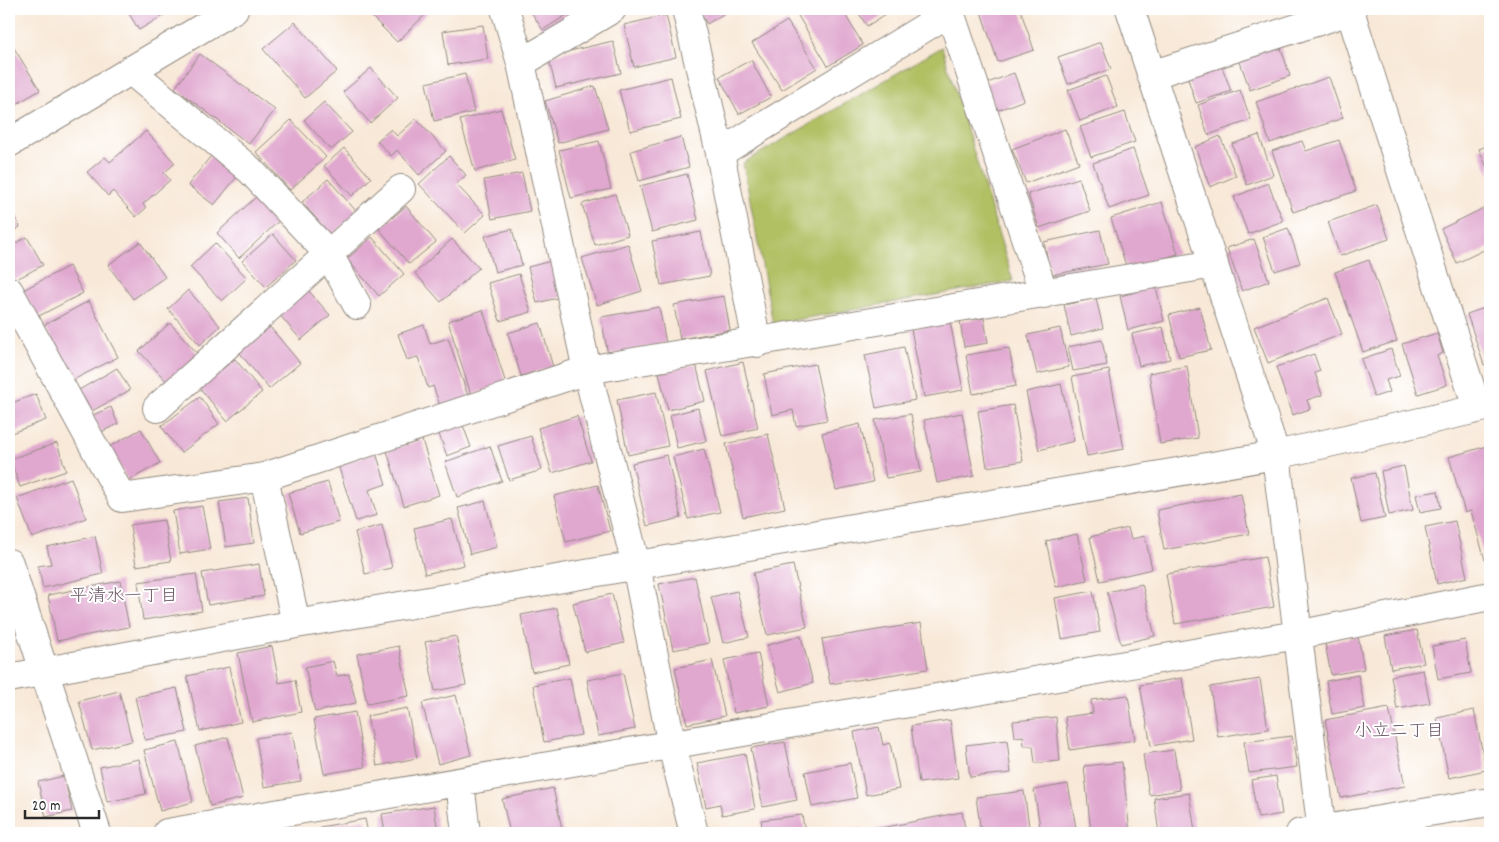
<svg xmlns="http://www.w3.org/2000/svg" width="1499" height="842" viewBox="0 0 1499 842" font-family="Dekko,'Klee One',sans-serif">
  <rect width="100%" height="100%" fill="#fff"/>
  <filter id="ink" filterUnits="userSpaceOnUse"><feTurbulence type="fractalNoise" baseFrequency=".02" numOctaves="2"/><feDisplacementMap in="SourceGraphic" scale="10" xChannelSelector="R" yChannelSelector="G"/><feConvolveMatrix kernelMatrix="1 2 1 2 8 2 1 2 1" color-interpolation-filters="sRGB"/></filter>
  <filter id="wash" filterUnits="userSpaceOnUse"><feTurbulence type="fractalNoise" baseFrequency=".0096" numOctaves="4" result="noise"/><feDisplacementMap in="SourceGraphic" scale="20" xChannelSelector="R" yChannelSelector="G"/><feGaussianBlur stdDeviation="1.12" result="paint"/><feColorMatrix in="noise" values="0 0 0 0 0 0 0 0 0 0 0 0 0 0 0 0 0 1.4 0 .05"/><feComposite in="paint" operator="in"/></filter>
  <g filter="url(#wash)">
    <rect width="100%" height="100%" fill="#f8e8d7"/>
    <path fill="#b1c063" stroke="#6e7647" d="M942,47L1013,281L773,324L743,163Z"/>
    <g id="blocks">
      <path fill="#e0a7cf" d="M126,9H174L139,30Z
        M368,9H431L397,42L366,11Z
        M529,9H576L543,30Z
        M698,9H731L707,24Z
        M794,9H833L836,15L843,11L863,45L828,66Z
        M856,9H887L889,12L867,26Z
        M980,9H1020L1034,50L998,62Z
        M666,15L676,57L634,67L624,25Z
        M787,21L817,68L782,90L752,43Z
        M295,22L337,71L305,98L263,49Z
        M483,25L488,59L448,65L443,31Z
        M9,40L40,90L10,108L9,105Z
        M613,41L621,73L556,88L548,56Z
        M1101,42L1111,69L1068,84L1058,57Z
        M1280,45L1290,76L1250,90L1239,59Z
        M200,54L275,110L249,144L175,88Z
        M751,60L771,97L739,114L719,77Z
        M1221,64L1231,91L1196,103L1187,76Z
        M371,68L398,98L370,123L343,92Z
        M1014,73L1024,100L996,111L985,84Z
        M465,74L474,112L434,121L426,83Z
        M1106,76L1118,107L1080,121L1068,90Z
        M671,77L681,119L630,131L619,90Z
        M1329,77L1343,118L1270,143L1256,102Z
        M595,86L608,129L558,143L545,101Z
        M1240,90L1251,120L1208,135L1198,105Z
        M324,102L352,132L331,150L304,120Z
        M501,109L515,160L475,171L460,120Z
        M1125,112L1135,142L1091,157L1080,127Z
        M416,119L446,151L419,175L397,150L391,156L377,141L391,129L397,136Z
        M291,120L326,157L290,190L256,152Z
        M1065,129L1079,163L1026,183L1012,149Z
        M146,131L175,163L164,173L170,180L143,204L146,208L136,217L113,191L108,196L87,172L105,157L110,162Z
        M1259,135L1273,175L1247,185L1232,144Z
        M1220,136L1236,176L1210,187L1195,147Z
        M681,137L689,167L639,181L631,151Z
        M1339,140L1356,191L1293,212L1272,151L1302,141L1306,151Z
        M599,141L611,189L571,198L559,150Z
        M1490,145V175L1479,149Z
        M344,148L371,178L352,196L324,166Z
        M1133,149L1149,195L1109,209L1093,163Z
        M214,152L240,173L214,205L188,185Z
        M449,156L466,175L456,184L485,215L465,233L419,184Z
        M522,173L530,211L492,219L484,180Z
        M687,174L698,220L652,232L640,186Z
        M1079,178L1090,211L1039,228L1028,194Z
        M328,179L357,212L331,236L302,202Z
        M1268,183L1283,221L1248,234L1234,197Z
        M615,194L628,235L595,245L582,204Z
        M256,197L279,221L239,258L217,233Z
        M1162,202L1178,254L1127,269L1111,218Z
        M9,205L20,227L9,233Z
        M1377,205L1389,239L1340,256L1328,222Z
        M406,206L436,242L409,264L379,229Z
        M1486,207L1490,215V247L1457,263L1441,229Z
        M1288,228L1300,263L1275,271L1263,237Z
        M512,229L522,265L495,272L485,236Z
        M1100,230L1108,264L1051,275L1044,242Z
        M701,232L710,276L661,285L652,241Z
        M273,234L296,260L266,287L242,261Z
        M27,237L43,265L15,280L9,270V247Z
        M372,237L404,274L379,296L347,259Z
        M452,239L479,268L441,302L415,273Z
        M1254,239L1269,281L1242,291L1227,248Z
        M140,242L165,277L133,299L108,265Z
        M215,243L247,278L222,301L190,267Z
        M628,244L642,291L597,305L582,258Z
        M1369,260L1397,341L1363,352L1335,272Z
        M551,261L561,297L537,303L528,267Z
        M69,266L83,293L37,317L23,290Z
        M519,274L531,312L500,321L488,283Z
        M1156,287L1164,321L1128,330L1120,296Z
        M307,289L330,315L301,340L278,313Z
        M188,290L220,326L200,345L168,309Z
        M724,296L730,330L680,339L674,305Z
        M1096,298L1103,328L1071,336L1064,305Z
        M1328,298L1342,334L1268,363L1254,327Z
        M89,301L118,357L73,380L44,325Z
        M1490,306V363L1484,365L1467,314Z
        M659,307L666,343L608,355L601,317Z
        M1200,307L1211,350L1179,357L1169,315Z
        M483,310L506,384L471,395L448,321Z
        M984,318L988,343L964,347L960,321Z
        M950,321L963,390L924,397L911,329Z
        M170,323L199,355L168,383L139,351Z
        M540,323L553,367L521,376L508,333Z
        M424,325L430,344L448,338L469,399L441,408L433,386L428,388L418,357L407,360L398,334Z
        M270,327L300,363L269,389L239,352Z
        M1163,327L1170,359L1139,366L1132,334Z
        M1060,328L1069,367L1037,374L1028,335Z
        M1437,333L1443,353L1437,356L1447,385L1418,394L1402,344Z
        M1102,340L1107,365L1073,371L1068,347Z
        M904,347L915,400L876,408L865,355Z
        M1009,348L1016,386L973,394L966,355Z
        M1391,349L1400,376L1386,380L1390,392L1374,397L1361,359Z
        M1314,354L1320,371L1315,373L1322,395L1307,400L1310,409L1292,415L1276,367Z
        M235,359L262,392L227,421L199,387Z
        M743,362L758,428L722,436L707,371Z
        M696,364L705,401L668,410L659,373Z
        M815,364L827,420L796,426L793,410L772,415L764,374Z
        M1187,366L1198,438L1160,444L1149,373Z
        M9,368L15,383L9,385Z
        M117,368L130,390L92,411L79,390Z
        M1109,370L1124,449L1087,456L1072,377Z
        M1061,384L1074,441L1039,450L1026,392Z
        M656,392L668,446L628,455L617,400Z
        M36,394L46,420L9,434V404Z
        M200,397L219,424L181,453L161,426Z
        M1013,405L1023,461L987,467L978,411Z
        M111,407L118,424L101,432L93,415Z
        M698,408L706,441L677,448L670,415Z
        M962,413L974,476L937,483L924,420Z
        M911,414L921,472L886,478L875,420Z
        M577,416L591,461L552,473L538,428Z
        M461,420L471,447L447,456L437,429Z
        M860,424L873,482L836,490L822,433Z
        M141,429L160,463L128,481L109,447Z
        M768,434L785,508L743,517L726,444Z
        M531,436L542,470L509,480L498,446Z
        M422,440L439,495L404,506L387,451Z
        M57,443L66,471L20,487L10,459Z
        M1490,445V559L1485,560L1471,511L1465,513L1449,457Z
        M490,446L502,481L457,497L445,462Z
        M704,449L720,512L688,519L673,457Z
        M376,453L386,484L369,490L377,515L356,521L338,465Z
        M667,455L681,518L647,526L632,463Z
        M1404,466L1413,510L1389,515L1381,471Z
        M1375,473L1385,518L1361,523L1351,478Z
        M71,478L86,518L32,538L17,498Z
        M328,482L339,522L300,533L288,493Z
        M598,485L610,531L566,542L554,496Z
        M1438,491L1441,508L1420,512L1416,495Z
        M1241,494L1249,534L1164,550L1157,510Z
        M248,498L254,543L226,547L219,502Z
        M485,501L497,547L470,554L458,508Z
        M202,506L210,549L180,554L173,511Z
        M452,519L464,565L425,574L414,528Z
        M164,520L171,561L136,566L130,525Z
        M1455,521L1467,577L1437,584L1425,527Z
        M382,525L392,568L365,574L355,532Z
        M1128,528L1131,539L1145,536L1152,569L1100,581L1090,537Z
        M1077,534L1087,580L1056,587L1046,541Z
        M95,536L103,574L43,588L38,566L51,564L47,547Z
        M1265,557L1274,607L1175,624L1166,574Z
        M259,564L264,596L208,605L202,573Z
        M793,565L807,627L767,635L753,573Z
        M196,574L202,611L143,620L138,582Z
        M695,577L709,643L673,650L659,584Z
        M120,581L129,627L57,641L48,595Z
        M1142,584L1155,636L1121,644L1107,592Z
        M737,591L749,637L723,643L711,597Z
        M1093,591L1100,632L1062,639L1055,598Z
        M612,594L624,643L585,652L573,603Z
        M557,608L569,664L532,672L521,615Z
        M921,623L928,669L830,684L822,639Z
        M1417,630L1424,663L1391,669L1385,636Z
        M456,636L466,685L435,691L425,642Z
        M801,636L813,683L780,692L767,645Z
        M1358,636L1364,669L1331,675L1325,643Z
        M1465,640L1471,673L1438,679L1432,646Z
        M272,646L279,683L295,680L301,712L252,722L238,653Z
        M399,646L409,696L367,704L357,654Z
        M758,653L769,706L734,713L724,660Z
        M712,660L725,716L687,724L675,668Z
        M333,661L337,676L349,674L356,703L315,712L305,667Z
        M229,667L241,722L200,731L187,676Z
        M1423,670L1430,703L1397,709L1391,676Z
        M623,673L635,729L598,736L587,680Z
        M1358,675L1365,708L1332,714L1326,681Z
        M570,678L581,735L544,742L533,685Z
        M1182,678L1192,739L1151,746L1140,685Z
        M1260,679L1268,729L1218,737L1210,687Z
        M177,688L187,732L145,740L135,697Z
        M119,691L132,741L92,750L79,701Z
        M456,695L471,755L438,764L422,703Z
        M1128,695L1135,740L1070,750L1065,717L1093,713L1091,700Z
        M407,708L417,758L377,766L367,716Z
        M1389,708L1405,786L1341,798L1325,720Z
        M1474,710L1486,770L1449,778L1437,718Z
        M355,712L365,767L324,774L314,719Z
        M1056,717L1060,761L1035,763L1033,746H1024L1023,736L1015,737L1013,721Z
        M950,720L958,778L919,783L911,726Z
        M879,727L883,745L890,743L899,789L866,795L854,732Z
        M292,732L301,781L264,787L256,738Z
        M1292,736L1297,767L1249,773L1244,742Z
        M228,737L243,798L210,806L195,746Z
        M1007,740L1011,773L970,777L966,745Z
        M178,742L193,802L160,811L144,750Z
        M785,742L797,800L763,807L751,748Z
        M1174,750L1180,790L1149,795L1143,754Z
        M745,754L755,809L722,815L720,804L706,807L697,763Z
        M139,759L146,794L107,802L100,767Z
        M1122,762L1130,833H1091L1084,766Z
        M850,763L857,798L812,807L805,772Z
        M64,776L72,811L46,817L38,782Z
        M1276,776L1282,814L1258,818L1251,780Z
        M1068,784L1077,833H1041L1034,790Z
        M553,788L563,833H510L502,799Z
        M1024,791L1030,833H981L976,797Z
        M1189,793L1195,831L1159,833L1154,798Z
        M9,803L14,824L9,825Z
        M434,806L438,833H385L382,814Z
        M962,812L966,833H871V830Z
        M802,815L805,833H763L761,820Z
        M365,819L368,833H321L320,827Z
        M861,828L862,833H839V832Z"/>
    </g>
  </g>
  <g filter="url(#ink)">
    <use href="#blocks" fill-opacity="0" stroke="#928a81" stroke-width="1"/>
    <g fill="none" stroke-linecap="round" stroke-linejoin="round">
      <g stroke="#928a81" stroke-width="30">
        <path id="minor" d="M505,9L521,63L587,370L636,565L672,746L694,833
          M686,9L720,153L757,343
          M949,9L1044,294
          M1130,9L1276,455L1322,833
          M521,63L612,9
          M130,70L250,170L328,253L357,305
          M1151,75L1350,11L1477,408
          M9,143L234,9
          M720,153L950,12
          M9,291L122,498L264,477L587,370L1214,264
          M157,408L401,189
          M264,477L296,624
          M9,563L97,833
          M9,678L296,624L1276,455L1490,406
          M460,783L466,833
          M167,833L1297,635L1490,596
          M1300,833L1490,802"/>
      </g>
      <use href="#minor" stroke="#fff" stroke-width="28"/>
    </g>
  </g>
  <g text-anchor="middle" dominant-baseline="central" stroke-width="4" stroke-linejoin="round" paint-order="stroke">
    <g font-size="18" fill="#6a5664" stroke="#fff">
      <text x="124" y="597">平清水一丁目</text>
      <text x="1399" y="732">小立二丁目</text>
    </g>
  </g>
  <rect width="1499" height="842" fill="none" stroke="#fff" stroke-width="30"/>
  <path d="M25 810v8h74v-8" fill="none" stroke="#2b2b2b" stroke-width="2.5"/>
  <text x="32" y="810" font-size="15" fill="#2b2b2b" stroke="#ffffff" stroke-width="4" paint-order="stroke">20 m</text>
</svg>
